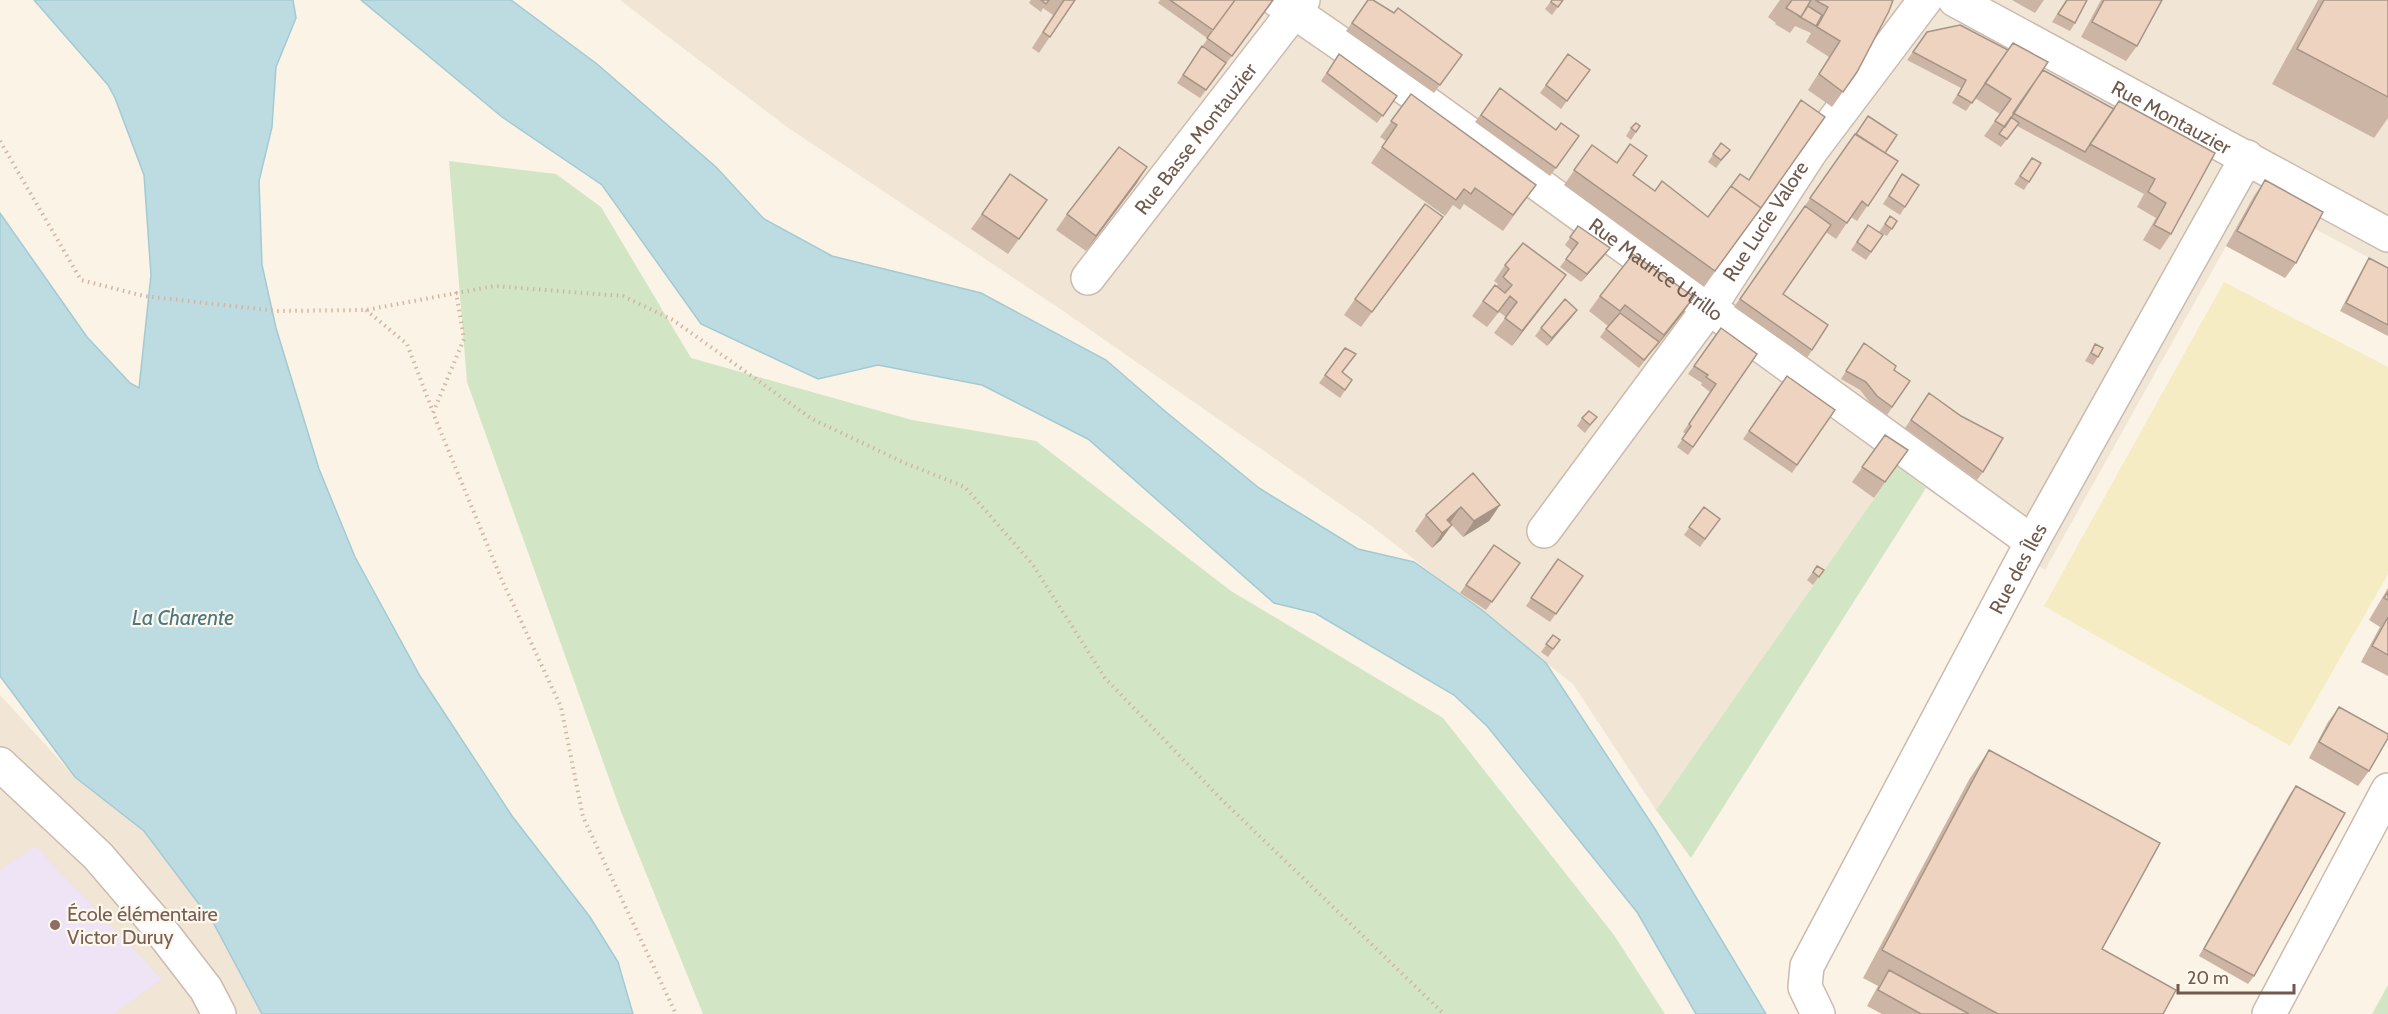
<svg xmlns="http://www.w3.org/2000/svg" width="2388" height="1014" viewBox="0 0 2388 1014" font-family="Cabin,sans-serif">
  <rect width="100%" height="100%" fill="#faf3e6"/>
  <path fill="#f1e5d5" d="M620,0H2388V268L2254,196L2045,570L1926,488L1897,466L1656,810L1573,684L1373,527L1059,308L787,127Z
    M0,695L75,777L144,831L214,924L262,1014H0Z"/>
  <path fill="#efe3f6" d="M35,846L162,979L113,1014H0V870Z"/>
  <path fill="#d2e6c6" d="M449,161L556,174L601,207L691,358L912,420L1036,441L1231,591L1443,718L1614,935L1665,1014H703L620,809L467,382Z
    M1897,466L1926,488L1691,858L1656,810Z
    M2388,985V1014H2372Z"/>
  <path fill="#f6ecc4" d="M2224,282L2388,367V574L2290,746L2044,606Z"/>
  <path fill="#bcdce2" stroke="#a3cad3" stroke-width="1.5" d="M34,0H293L296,18L276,67L272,127L259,181L262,265L276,328L319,469L355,557L420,676L512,816L590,917L618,962L633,1014H262L214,924L144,831L75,777L0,676V213L87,337L130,383L139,388L151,275L144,175L115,98L108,85Z
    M361,0H511L597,64L716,167L764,219L832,256L981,293L1106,360L1166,412L1259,488L1358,549L1414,562L1482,610L1546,663L1655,829L1766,1014H1696L1637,912L1487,726L1454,695L1315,613L1274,603L1088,439L982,385L878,365L818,379L701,324L602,185L502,117Z"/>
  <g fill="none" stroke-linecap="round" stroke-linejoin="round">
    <g stroke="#cbbbad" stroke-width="36">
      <g id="minor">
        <path id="s1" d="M1277,0L1421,99L2032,542"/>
        <path id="s2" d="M1955,0L2388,235"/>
        <path id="s3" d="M1088,278L1303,0"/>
        <path id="s4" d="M1544,531L1709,308L1811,151L1925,0"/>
        <path d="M0,764L98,856L152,919L206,989L219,1014"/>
        <path id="s5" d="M1818,1014L1805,987L1807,966L2032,542L2247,157"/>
        <path d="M2269,1014L2388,790"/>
      </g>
    </g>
    <path stroke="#d2b6a3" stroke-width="4" stroke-dasharray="1.5 4.5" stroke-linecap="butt" d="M0,141L81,280L144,296L277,311L366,310L494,286L623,296L673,320L812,419L905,463L965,487L1033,565L1105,678L1222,800L1444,1014
      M456,292L464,339L433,413L501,578L561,707L583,817L676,1014
      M366,310L407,344L433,412"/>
    <use href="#minor" stroke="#fff" stroke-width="33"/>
  </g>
  <path fill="#ccb5a5" d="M1031,0H1075L1039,53L1032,48L1053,15L1043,8L1041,12L1029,3Z
    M1160,0H1274L1200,98L1177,83L1197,54L1231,5L1207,38L1158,3Z
    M1368,0L1394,13L1462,55L1434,93L1346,31Z
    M1552,0H1563L1552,15L1545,9Z
    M1780,0H1893L1857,72L1832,107L1808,90L1829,57L1806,42L1811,33L1795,26L1790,33L1775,24L1776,23L1768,17Z
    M2012,0H2044L2035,13Z
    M2066,0L2075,23L2070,31L2052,22Z
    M2101,0H2162L2137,46L2126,61L2081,37Z
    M2318,0H2388V118L2374,138L2272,84Z
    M1927,32L2043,70L2114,109L2215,153L2171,234L2160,250L2143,240L2156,218L2137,207L2144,194L2017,126L2001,147L1984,136L2000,114L1975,98L1966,111L1952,103L1961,88L1907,60Z
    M1339,54L1397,96L1377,123L1321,81Z
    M1568,54L1590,70L1561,109L1540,93Z
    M1500,88L1556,130L1579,136L1550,176L1475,122Z
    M1411,94L1536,185L1503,231L1464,204L1460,210L1453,205L1445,216L1371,163L1386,141L1380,137Z
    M1868,116L1885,153L1898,161L1857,221L1851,217L1836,239L1826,232L1783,294L1828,325L1807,358L1734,307Z
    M1640,126L1631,140L1626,136L1631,128Z
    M1721,143L1730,150L1716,168L1708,162Z
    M1592,145L1655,191L1708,217L1750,223L1704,287L1564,185Z
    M2032,158L2041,163L2024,190L2014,184Z
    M1010,174L1047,200L1008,254L971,229Z
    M1902,174L1905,207L1900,215L1883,204Z
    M2265,180L2296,263L2285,278L2226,246L2254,196Z
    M1137,183L1086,251L1056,230L1067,214Z
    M1890,216L1897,221L1887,236L1879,232Z
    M1868,225L1883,235L1866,260L1851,250Z
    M1578,226L1604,256L1581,282L1560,267L1572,251L1565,245Z
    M1432,232L1361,327L1344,315L1355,299Z
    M2369,258L2388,268V336L2340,311L2364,266Z
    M1505,265L1566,275L1512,346L1494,333L1506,317L1499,312L1487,327L1472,316L1483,301L1498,284L1494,281Z
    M1600,296L1694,297L1683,313L1639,368L1600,337L1608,326L1589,311Z
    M1577,310L1571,318L1547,346L1535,336L1541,328Z
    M1721,328L1757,354L1688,455L1677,447L1686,434L1683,432L1710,392L1701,385L1702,383L1688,374Z
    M1864,343L1894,370L1910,381L1887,415L1871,404L1860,390L1841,379Z
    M2095,344L2098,357L2093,365L2085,361Z
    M1345,348L1343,372L1352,380L1340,398L1319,383Z
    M1787,376L1835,410L1792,473L1743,439Z
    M1929,393L1983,472L1977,480L1905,428Z
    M1582,418L1591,425L1585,433L1577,426Z
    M1885,435L1908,450L1874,498L1852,482Z
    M1473,473L1500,505L1489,521L1463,537L1450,523L1441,540L1432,548L1415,531L1426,515Z
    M1704,507L1720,519L1700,547L1684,535Z
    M1494,545L1520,563L1486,610L1460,593Z
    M1558,559L1583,576L1550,622L1526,606Z
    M1817,566L1824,570L1813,585L1807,580Z
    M2388,588V676L2361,662L2380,627L2369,620Z
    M1553,635L1560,640L1548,657L1541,652Z
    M2339,707L2369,771L2358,786L2309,758L2328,722Z
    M1989,750L2102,949L2163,1014H1882L1867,1006L1878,986L1863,978L1970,778Z
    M2296,786L2254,976L2248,984L2199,956L2290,794Z"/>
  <path fill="#a69486" d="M1147,167L1137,183L1086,251L1096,236Z
    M1610,248L1604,256L1581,282L1587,274Z
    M1566,275L1555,290L1512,346L1522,331Z
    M1694,297L1683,313L1654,350L1664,335Z
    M1577,310L1571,318L1547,346L1552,338Z
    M1500,505L1489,521L1463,537L1474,521Z
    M1461,507L1450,523L1447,520Z
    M1452,525L1441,540L1432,548L1442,533Z"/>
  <path fill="#edd3c0" stroke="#a69486" stroke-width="1.5" d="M1041,0H1049L1046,4Z
    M1064,0H1075L1050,37L1043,32Z
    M1170,0H1235L1213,30Z
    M1235,0H1273L1232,56L1207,38Z
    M1368,0H1373L1394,13L1398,8L1462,55L1440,85L1352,23Z
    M1552,0H1563L1558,7L1551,2Z
    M1792,0H1811L1801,17L1786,8Z
    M1815,0H1893L1889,11L1857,72L1843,92L1819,74L1840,41L1817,27L1828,7Z
    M2067,0H2087L2075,23L2058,14Z
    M2104,0H2162L2137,46L2092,22Z
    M2324,0H2388V97L2297,49Z
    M1808,6L1822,15L1816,26L1800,17H1801Z
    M1960,25L2008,50L1972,103L1958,95L1966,80L1913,52L1927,32Z
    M2013,43L2048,62L2005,127L1995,121L2011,99L1985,83Z
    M1202,46L1226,63L1206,90L1183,75Z
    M1339,54L1397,96L1383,116L1327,73Z
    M1568,54L1590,70L1567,101L1546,85Z
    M2043,70L2114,109L2085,152L2013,113Z
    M1500,88L1556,130L1561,123L1579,136L1556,168L1481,115Z
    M1411,94L1536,185L1513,215L1475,188L1471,194L1464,189L1456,200L1382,147L1397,125L1391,121Z
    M1801,100L1825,117L1756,215L1761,208L1731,186L1740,174L1749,180Z
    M2119,101L2215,153L2171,234L2154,225L2166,203L2148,192L2155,179L2090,144Z
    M1868,116L1897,135L1885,153L1856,134Z
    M2011,117L2019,123L2007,139L1999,134Z
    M1636,123L1640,126L1636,132L1631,128Z
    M1855,134L1898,161L1868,206L1862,201L1847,223L1810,198Z
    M1721,143L1730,150L1721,160L1713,154Z
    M1630,144L1647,156L1633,175L1655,191L1662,181L1708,217L1731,186L1761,208L1715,271L1574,170L1592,145L1617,163Z
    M1119,147L1147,167L1096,236L1067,214Z
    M2032,158L2041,163L2029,182L2020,176Z
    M1010,174L1047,200L1019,239L982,214Z
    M1902,174L1919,185L1905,207L1889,196Z
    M2265,180L2323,212L2296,263L2237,231Z
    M1425,204L1443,217L1372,312L1355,299Z
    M1805,206L1831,225L1783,294L1828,325L1812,350L1740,299Z
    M1890,216L1897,221L1892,229L1885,224Z
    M1868,225L1883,235L1871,252L1857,242Z
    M1578,226L1610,248L1587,274L1566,259L1578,243L1570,237Z
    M1523,243L1566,275L1522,331L1505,318L1517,302L1510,296L1498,312L1483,301L1495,285L1505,293L1512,285L1503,277L1509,269L1505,265Z
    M1633,254L1694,297L1664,335L1625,305L1620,311L1600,296Z
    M2369,258L2388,268V325L2346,303Z
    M1565,299L1577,310L1552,338L1541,328Z
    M1620,313L1659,342L1644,360L1606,329Z
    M1721,328L1757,354L1693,447L1682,439L1691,426L1689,424L1716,384L1706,377L1708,375L1694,366Z
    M1864,343L1896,366L1894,370L1910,381L1892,407L1877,396L1866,382L1846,371Z
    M2095,344L2103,348L2098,357L2091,353Z
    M1345,348L1356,354L1342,372L1352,380L1345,390L1325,375Z
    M1787,376L1835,410L1797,465L1749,431Z
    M1929,393L1961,416L2003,438L1983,472L1911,420Z
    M1589,411L1597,417L1590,425L1582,418Z
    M1885,435L1908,450L1885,482L1862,467Z
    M1473,473L1500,505L1474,521L1461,507L1447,520L1452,525L1442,533L1426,515Z
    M1704,507L1720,519L1705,539L1689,527Z
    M1494,545L1520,563L1492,602L1466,585Z
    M1558,559L1583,576L1556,614L1531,598Z
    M1817,566L1824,570L1819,577L1813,572Z
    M2388,592V600L2384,598Z
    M2388,617V655L2372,646Z
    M1553,635L1560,640L1553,649L1546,644Z
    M2339,707L2388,734V738L2369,771L2319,742Z
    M1989,750L2160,843L2102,949L2176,990L2163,1014H1998L1882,950Z
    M2296,786L2345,813L2254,976L2204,949Z
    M1889,970L1969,1014H1921L1878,990Z"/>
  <circle fill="#8d6e63" stroke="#fdf7ec" stroke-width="2" cx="55" cy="925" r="6"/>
  <g text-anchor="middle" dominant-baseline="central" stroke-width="4.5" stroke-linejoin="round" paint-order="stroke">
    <g font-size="20" fill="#715a4d" stroke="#fdf7ec">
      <text stroke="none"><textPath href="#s2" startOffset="246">Rue Montauzier</textPath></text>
      <text stroke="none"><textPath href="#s3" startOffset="176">Rue Basse Montauzier</textPath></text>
      <text stroke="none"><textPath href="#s4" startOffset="381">Rue Lucie Valore</textPath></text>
      <text stroke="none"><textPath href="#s1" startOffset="465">Rue Maurice Utrillo</textPath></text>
      <text stroke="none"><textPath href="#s5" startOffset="501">Rue des Îles</textPath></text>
    </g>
    <g font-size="20" fill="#785e54" stroke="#fdf7ec" text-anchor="start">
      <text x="67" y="914">École élémentaire<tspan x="67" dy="23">Victor Duruy</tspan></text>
    </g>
    <g font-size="21" font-style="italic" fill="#497882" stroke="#fdf7ec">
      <text x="183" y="617">La Charente</text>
    </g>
  </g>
  <path d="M2178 984v9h116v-9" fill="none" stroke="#715a4d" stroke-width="3"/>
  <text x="2187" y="984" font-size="18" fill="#715a4d" stroke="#fdf7ec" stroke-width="4.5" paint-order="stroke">20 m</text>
</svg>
